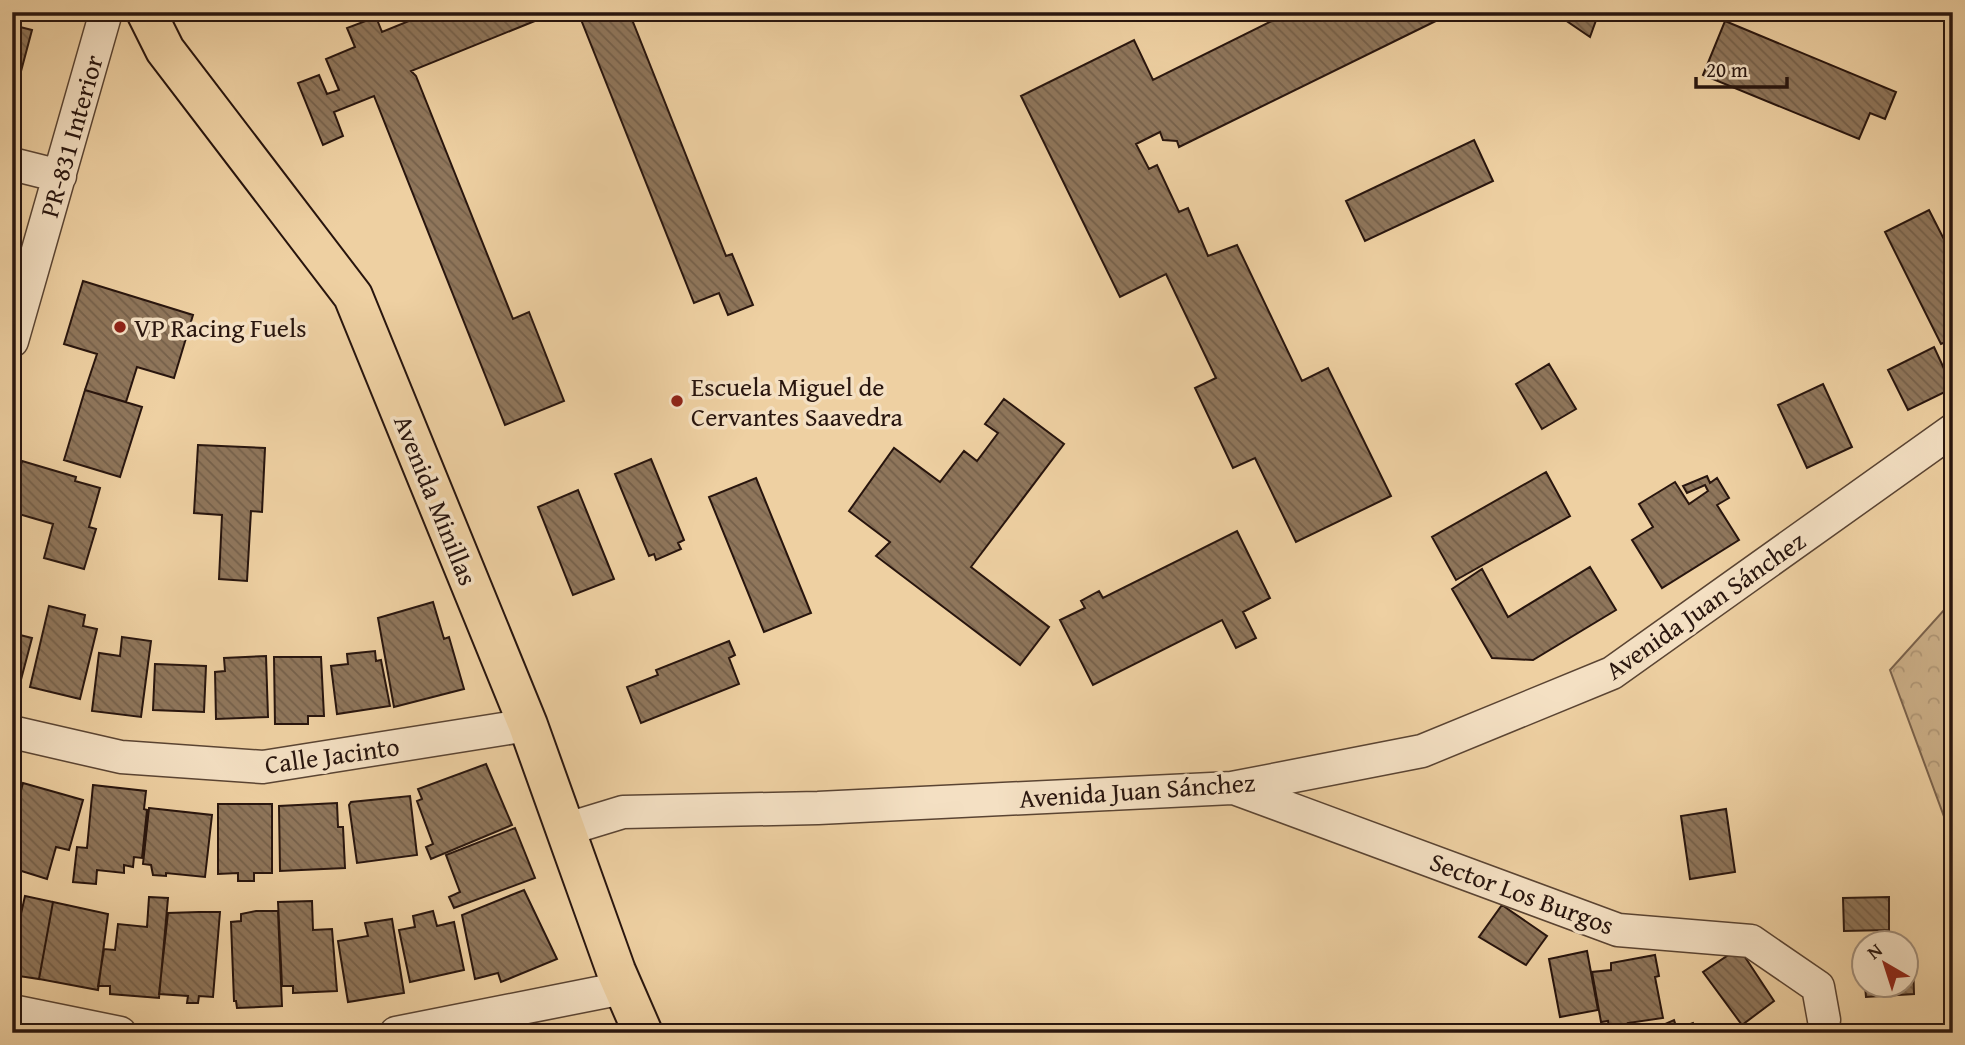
<svg xmlns="http://www.w3.org/2000/svg" width="1965" height="1045" viewBox="0 0 1965 1045" font-family="'Gentium Book Plus',serif">
  <defs>
    <pattern id="forest-crowns" width="20" height="18" patternUnits="userSpaceOnUse" patternTransform="scale(1.75)"><rect width="20" height="18" fill="#ccb089"/><path d="M2 6a3 3 0 1 1 6 0M12 15a3 3 0 1 1 6 0" fill="none" stroke="#af9675"/></pattern>
    <pattern id="building-back-hatch" width="6" height="6" patternUnits="userSpaceOnUse" patternTransform="scale(1.75)"><rect width="6" height="6" fill="#8f765b"/><path d="M-1 5l2 2M0 0l6 6M5-1l2 2" fill="none" stroke="#75604a"/></pattern>
  </defs>
  <rect width="100%" height="100%" fill="#eed0a2"/>
  <filter id="stains"><feTurbulence type="fractalNoise" baseFrequency=".00286" numOctaves="4"/><feColorMatrix values="0 0 0 0 .2 0 0 0 0 .09 0 0 0 0 .02 0 0 0 .5 -.17"/></filter>
  <radialGradient id="worn" r=".72"><stop offset=".6" stop-color="#630" stop-opacity="0"/><stop offset="1" stop-color="#630" stop-opacity=".3"/></radialGradient>
  <path fill="url(#forest-crowns)" stroke="#7a624c" stroke-width="2" d="M1953,600V841L1890,670Z"/>
  <path fill="url(#building-back-hatch)" stroke="#28150e" stroke-width="2" d="M431,12H557L411,71L416,76L513,319L529,312L564,401L505,425L374,96L334,112L343,136L323,145L298,83L319,75L327,94L339,90L326,59L355,47L347,28L376,17L382,32Z
    M578,12H629L726,256L732,254L753,305L728,315L719,293L694,303Z
    M1290,12L1450,14L1179,147L1177,141L1163,140L1160,132L1136,144L1149,169L1157,165L1179,212L1188,208L1208,256L1237,245L1302,381L1328,368L1391,496L1296,542L1255,458L1233,468L1195,388L1216,378L1166,274L1120,297L1021,96L1134,40L1153,80Z
    M1509,12H1599L1590,37L1565,20Z
    M1725,21L1896,92L1885,119L1870,113L1859,139L1703,75Z
    M12,25L32,30L12,105Z
    M1474,140L1493,181L1365,241L1346,201Z
    M1929,210L1953,257V339L1941,344L1885,232Z
    M83,281L193,315L174,378L137,367L126,402L85,390L97,354L64,344Z
    M1934,347L1953,388L1908,410L1888,370Z
    M1549,364L1576,409L1542,429L1516,384Z
    M1823,384L1852,447L1807,468L1778,405Z
    M85,390L142,407L120,477L64,460Z
    M1004,399L1064,444L971,567L1049,627L1020,665L876,556L890,542L849,511L894,448L940,482L964,451L977,461L998,433L985,424Z
    M198,445L265,448L262,512L251,511L247,581L219,579L222,515L194,513Z
    M651,459L684,540L678,543L681,549L656,560L654,554L649,556L615,474Z
    M22,461L76,477L75,481L100,488L89,527L96,529L84,569L44,558L53,524L12,512V495Z
    M1546,472L1570,516L1456,580L1432,537Z
    M1707,476L1710,483L1717,478L1729,498L1717,505L1739,540L1662,588L1632,540L1653,527L1639,504L1675,482L1689,504L1708,491L1705,485L1687,493L1683,486Z
    M756,478L811,613L764,632L709,497Z
    M578,490L614,579L573,595L538,507Z
    M1237,531L1270,598L1243,612L1256,638L1236,648L1222,620L1093,685L1060,620L1085,608L1081,601L1099,591L1103,598Z
    M1590,567L1616,610L1533,660L1492,658L1452,589L1482,569L1508,617Z
    M433,602L444,639L449,637L464,689L394,707L378,618Z
    M49,606L85,615L83,626L97,629L80,699L30,687Z
    M12,633L32,638L18,691L12,689Z
    M122,637L151,641L141,717L92,711L99,653L120,656Z
    M729,641L735,655L729,658L739,684L641,723L627,687L658,675L656,670Z
    M375,651L376,661L381,660L390,706L337,714L331,666L348,664L347,654Z
    M266,656L268,717L216,719L215,672L225,671L224,658Z
    M274,657H321L324,716H308V724H275Z
    M155,664L206,666L204,712L153,710Z
    M486,764L512,825L431,859L426,847L433,844L417,801L422,799L418,789Z
    M23,783L83,800L69,850L56,847L47,879L12,868L18,838L12,836V822Z
    M93,785L146,791L144,809L147,810L142,858L134,857L133,867L124,865V873L97,870L96,884L73,882L77,847L87,848Z
    M410,796L417,855L357,863L349,805L351,802Z
    M337,803L338,827H343L345,868L280,871L279,806Z
    M218,804H272V873H254V881H238V873L218,874Z
    M149,808L212,815L205,877L166,873V876L153,875L151,865L143,864Z
    M1726,809L1735,872L1690,879L1681,816Z
    M515,828L535,878L454,908L449,897L460,892L446,855Z
    M524,890L557,959L501,982L498,973L475,979L462,915Z
    M25,896L53,902L39,979L12,975V913L21,914Z
    M149,897L168,898L159,998L110,994V986H98L104,949L115,950L118,924L147,927Z
    M1889,897V930L1844,931L1843,898Z
    M312,901L313,930L332,929L337,991L293,993V986H282L278,902Z
    M53,902L108,914L98,990L39,979Z
    M1502,905L1547,936L1526,965L1479,937Z
    M256,911H278L282,1006L237,1008L236,1001H234L231,922L241,921V914Z
    M433,911L437,926L454,922L464,970L410,982L399,930L415,927L413,916Z
    M199,912H220L213,997L199,996L198,1003H187L188,996L159,994L168,913Z
    M392,919L404,993L348,1002L338,941L368,936L365,923Z
    M1739,948L1774,1001L1742,1025L1703,972Z
    M1587,951L1598,1010L1560,1017L1549,959Z
    M1655,955L1659,976L1655,977L1663,1018L1628,1023L1632,1033H1610L1608,1021L1601,1022L1592,972L1611,970V963Z
    M1906,958H1913L1914,994L1866,997L1865,986H1906Z
    M1674,1020L1677,1029L1693,1023L1697,1033H1645Z"/>
  <g fill="none" stroke-linecap="round" stroke-linejoin="round">
    <g stroke="#5a4433" stroke-width="35">
      <path id="minor" d="M12,164L60,176
        M12,341L106,12
        M12,732L121,757L263,767L528,725
        M1234,788L1618,930L1751,941L1818,987L1824,1020
        M564,830L623,812L818,808L1232,788L1422,751L1612,673L1953,430
        M12,1011L120,1033
        M396,1033L623,988"/>
    </g>
    <g stroke="#28150e" stroke-width="42">
      <path id="major" d="M146,12L165,50L353,296L528,725L616,971L643,1033"/>
    </g>
    <use href="#minor" stroke="#f4e0c3" stroke-width="32"/>
    <use href="#major" stroke="#eed0a2" stroke-width="38"/>
  </g>
  <g fill="#8f2418" stroke="#f4e0c3" stroke-width="2.5">
    <circle cx="120" cy="327" r="7"/>
    <circle cx="677" cy="401" r="7"/>
  </g>
  <g text-anchor="middle" dominant-baseline="central" stroke-width="7" stroke-linejoin="round" paint-order="stroke">
    <g font-size="26" fill="#28150e" stroke="#f4e0c3">
      <text transform="translate(71 136) rotate(-74)">PR-831 Interior</text>
      <text transform="translate(436 500) rotate(68)">Avenida Minillas</text>
      <text transform="translate(1705 605) rotate(-35)">Avenida Juan Sánchez</text>
      <text transform="translate(332 755) rotate(-8)">Calle Jacinto</text>
      <text transform="translate(1137 790) rotate(-4)">Avenida Juan Sánchez</text>
      <text transform="translate(1522 893) rotate(20)">Sector Los Burgos</text>
    </g>
    <g font-size="26" fill="#28150e" stroke="#f4e0c3" text-anchor="start">
      <text x="134" y="327">VP Racing Fuels</text>
      <text x="691" y="386">Escuela Miguel de<tspan x="691" dy="30">Cervantes Saavedra</tspan></text>
    </g>
  </g>
  <rect width="1965" height="1045" fill="none" stroke="#eed0a2" stroke-width="42"/>
  <rect x="14" y="14" width="1937" height="1017" fill="none" stroke="#28150e" stroke-width="3.5"/>
  <rect x="21" y="21" width="1923" height="1003" fill="none" stroke="#28150e" stroke-width="2"/>
  <g transform="translate(1885 964) rotate(321)"><circle r="33" fill="#f4e0c3" stroke="#a28f7b" stroke-width="2"/>
  <path d="M0-5L12 26L0 18L-12 26Z" fill="#8f2418"/>
  <text y="-10" font-size="19" font-weight="bold" text-anchor="middle" fill="#28150e">N</text>
  </g>
  <path d="M1696 77v10h91v-10" fill="none" stroke="#28150e" stroke-width="3.5"/>
  <text x="1706" y="77" font-size="21" fill="#28150e" stroke="#f4e0c3" stroke-width="5" paint-order="stroke">20 m</text>
  <rect width="100%" height="100%" filter="url(#stains)"/>
  <rect width="100%" height="100%" fill="url(#worn)"/>
</svg>
